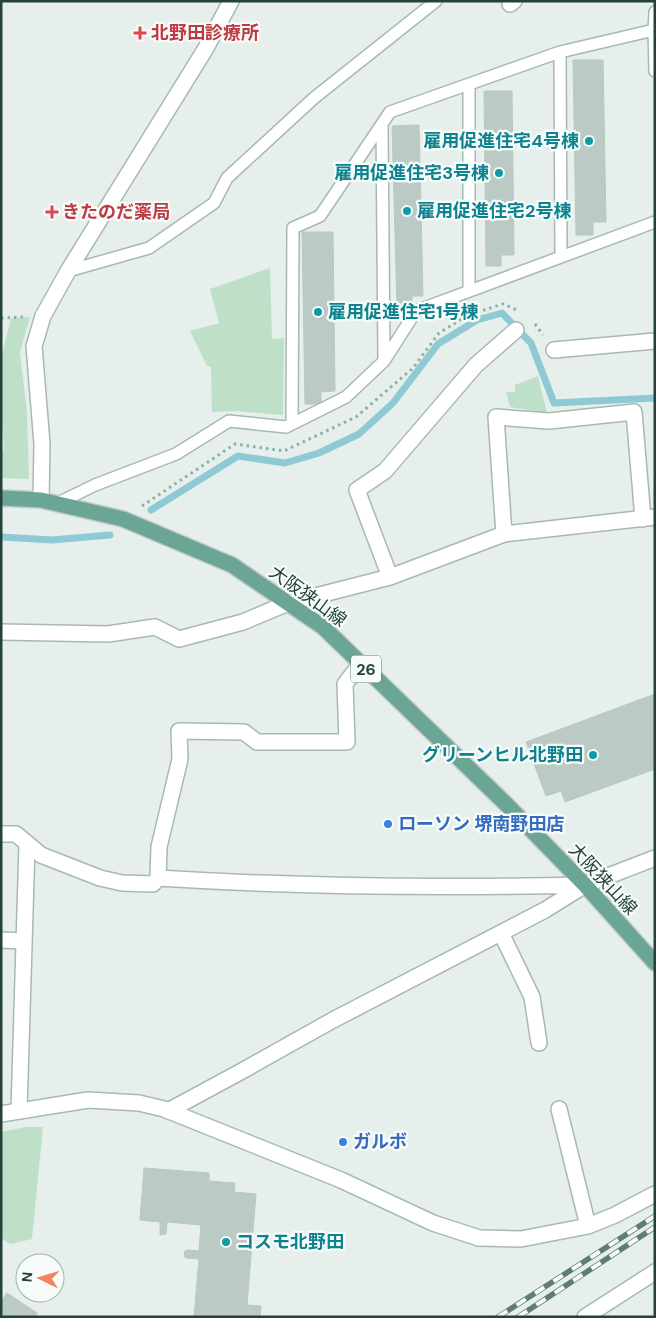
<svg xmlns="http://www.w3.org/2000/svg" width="656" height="1318" viewBox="0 0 656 1318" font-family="'DM Sans','Noto Sans JP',sans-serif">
  <rect width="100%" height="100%" fill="#e6efeb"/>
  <path fill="#bfe0c8" d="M270,268L272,339L284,338L283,415L236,411L212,412L211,367L207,366L190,331L219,323L210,289Z
    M30,317L20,352L27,413L29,479L1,478V451L4,450L1,403V359L11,318Z
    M538,376L547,413L510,407L506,392H515V385Z
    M26,1127H43L32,1239L10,1244L1,1238V1132Z"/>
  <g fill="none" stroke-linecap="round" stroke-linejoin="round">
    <path stroke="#8ec9d4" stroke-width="7" d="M151,510L238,456L285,463L319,453L359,434L393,403L438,344L477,320L502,313L531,343L554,403L655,398
      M1,537L52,540L110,535"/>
  </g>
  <path fill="#bbcac4" stroke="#b8c9c2" d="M573,60H603L606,222H593V235H576Z
    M484,91H512L514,255H501V266H486Z
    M419,125L423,296H412V307H397L392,126Z
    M302,232H333L335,391L321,392V404H305Z
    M655,694V769L565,802L561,791L546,796L526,742Z
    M144,1168L209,1173V1181L235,1183L234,1192L256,1194L247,1305L261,1306L260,1317H194L199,1259L186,1258L184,1256L185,1251L187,1250L199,1251L201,1225L167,1222L166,1234L160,1235V1222L140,1220Z
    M7,1293L37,1313L35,1317H1V1301Z"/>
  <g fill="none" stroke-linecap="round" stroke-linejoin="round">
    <g stroke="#a8b8b2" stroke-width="14">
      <path id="lane" d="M654,30L655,71
        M560,52L561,257
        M382,125L384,359
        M68,271L149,248L214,203L227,178L314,98L436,1
        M469,291V84
        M292,424L293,228L320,216L390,112L560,52L654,30L655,12
        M56,504L95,485L176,454L229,421L286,427L346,397L384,361L416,311L655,222"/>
    </g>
    <g stroke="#a8b8b2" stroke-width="18">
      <path id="street" d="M510,4L514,1
        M554,350L655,341
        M41,500L42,444L34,346L43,316L68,271L206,48L231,1
        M504,534L496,417L549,421L634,412L643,519
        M390,577L357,490L385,471L476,365L516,330
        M1,632L108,634L155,627L179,639L243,622L288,603L390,577L504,534L655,517
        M1,834H16L41,855L100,878L122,883L153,884L158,878C300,887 443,888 585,885
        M158,878L159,847L180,759L179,731L244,732L257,742H347L345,684L361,663
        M501,933L532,997L539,1043
        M1,940L23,941
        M559,1109L588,1226
        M19,1111L27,845
        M168,1111L242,1071L333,1020L545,910L585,885L655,858
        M479,1238L521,1239L588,1226L615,1215L655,1194
        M585,1317L655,1272"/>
    </g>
    <g stroke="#a4bbb3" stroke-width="18">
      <path id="secondary" d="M1,1114L88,1100L139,1103L164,1109L341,1180L433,1223L479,1238"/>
    </g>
    <g stroke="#c2cac8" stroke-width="18">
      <path id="primary" d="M1,498L41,500L123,519L232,565L323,627L506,804L585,885L655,963"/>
    </g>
    <path stroke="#86b3a5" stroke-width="3" stroke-dasharray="2.5 4" stroke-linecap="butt" d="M1,318L23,317
      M535,324L543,335
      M142,506L235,444L284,451L356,417L413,368L439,333L468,315L503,304L517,310"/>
    <use href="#lane" stroke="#fff" stroke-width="11"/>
    <use href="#street" stroke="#fff" stroke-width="15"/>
    <use href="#secondary" stroke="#fff" stroke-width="15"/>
    <use href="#primary" stroke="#6aa596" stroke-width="15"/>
    <g stroke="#5f7d75" stroke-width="5.5">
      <path id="rail" d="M498,1317L655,1216
        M518,1317L655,1227"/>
    </g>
    <use href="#rail" stroke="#f7fbf9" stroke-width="4" stroke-dasharray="11" stroke-linecap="butt"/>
  </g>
  <g fill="#e0444e" stroke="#f7fbf9" stroke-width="2">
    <path d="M137.5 25.5h5v5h5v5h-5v5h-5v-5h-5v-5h5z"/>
    <path d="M49.5 204.5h5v5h5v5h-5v5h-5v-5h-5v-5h5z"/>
  </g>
  <g fill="#0f9aa8" stroke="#f7fbf9" stroke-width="2">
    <circle cx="589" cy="141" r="5"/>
    <circle cx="499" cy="173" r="5"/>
    <circle cx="407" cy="211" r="5"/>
    <circle cx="318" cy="312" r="5"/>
    <circle cx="593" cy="755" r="5"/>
    <circle cx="226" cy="1242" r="5"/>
  </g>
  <g fill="#3f7fe0" stroke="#f7fbf9" stroke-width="2">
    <circle cx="388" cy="824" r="5"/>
    <circle cx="343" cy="1142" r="5"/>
  </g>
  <g text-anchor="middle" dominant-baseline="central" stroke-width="4.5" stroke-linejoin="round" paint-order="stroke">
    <rect fill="#f7fbf9" stroke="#637a73" stroke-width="1" x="351" y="655.5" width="30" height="27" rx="4"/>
    <g font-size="16" font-weight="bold" fill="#24423a">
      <text x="366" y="669">26</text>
    </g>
    <g font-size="18" font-weight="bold" fill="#be3a42" stroke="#f7fbf9" text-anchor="start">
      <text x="151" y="33">北野田診療所</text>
      <text x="62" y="212">きたのだ薬局</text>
    </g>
    <g font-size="18" font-weight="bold" fill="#0d838f" stroke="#f7fbf9" text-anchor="end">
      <text x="579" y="141">雇用促進住宅4号棟</text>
      <text x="489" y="173">雇用促進住宅3号棟</text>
      <text x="417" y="211" text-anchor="start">雇用促進住宅2号棟</text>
      <text x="328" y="312" text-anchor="start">雇用促進住宅1号棟</text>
      <text x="583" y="755">グリーンヒル北野田</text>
      <text x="236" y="1242" text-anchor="start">コスモ北野田</text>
    </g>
    <g font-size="18" fill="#24423a" stroke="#f7fbf9">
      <text transform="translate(308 596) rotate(36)">大阪狭山線</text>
      <text transform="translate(603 879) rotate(47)">大阪狭山線</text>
    </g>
    <g font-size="18" font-weight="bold" fill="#366cbe" stroke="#f7fbf9" text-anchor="start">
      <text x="398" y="824">ローソン 堺南野田店</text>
      <text x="353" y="1142">ガルボ</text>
    </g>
  </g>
  <rect width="656" height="1318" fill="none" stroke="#24423a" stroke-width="5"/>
  <g transform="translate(40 1278) rotate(275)"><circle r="24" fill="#f7fbf9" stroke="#a3b1ad"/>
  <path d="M0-4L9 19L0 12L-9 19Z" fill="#f4845f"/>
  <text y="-8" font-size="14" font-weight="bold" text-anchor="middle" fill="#24423a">N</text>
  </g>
</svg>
